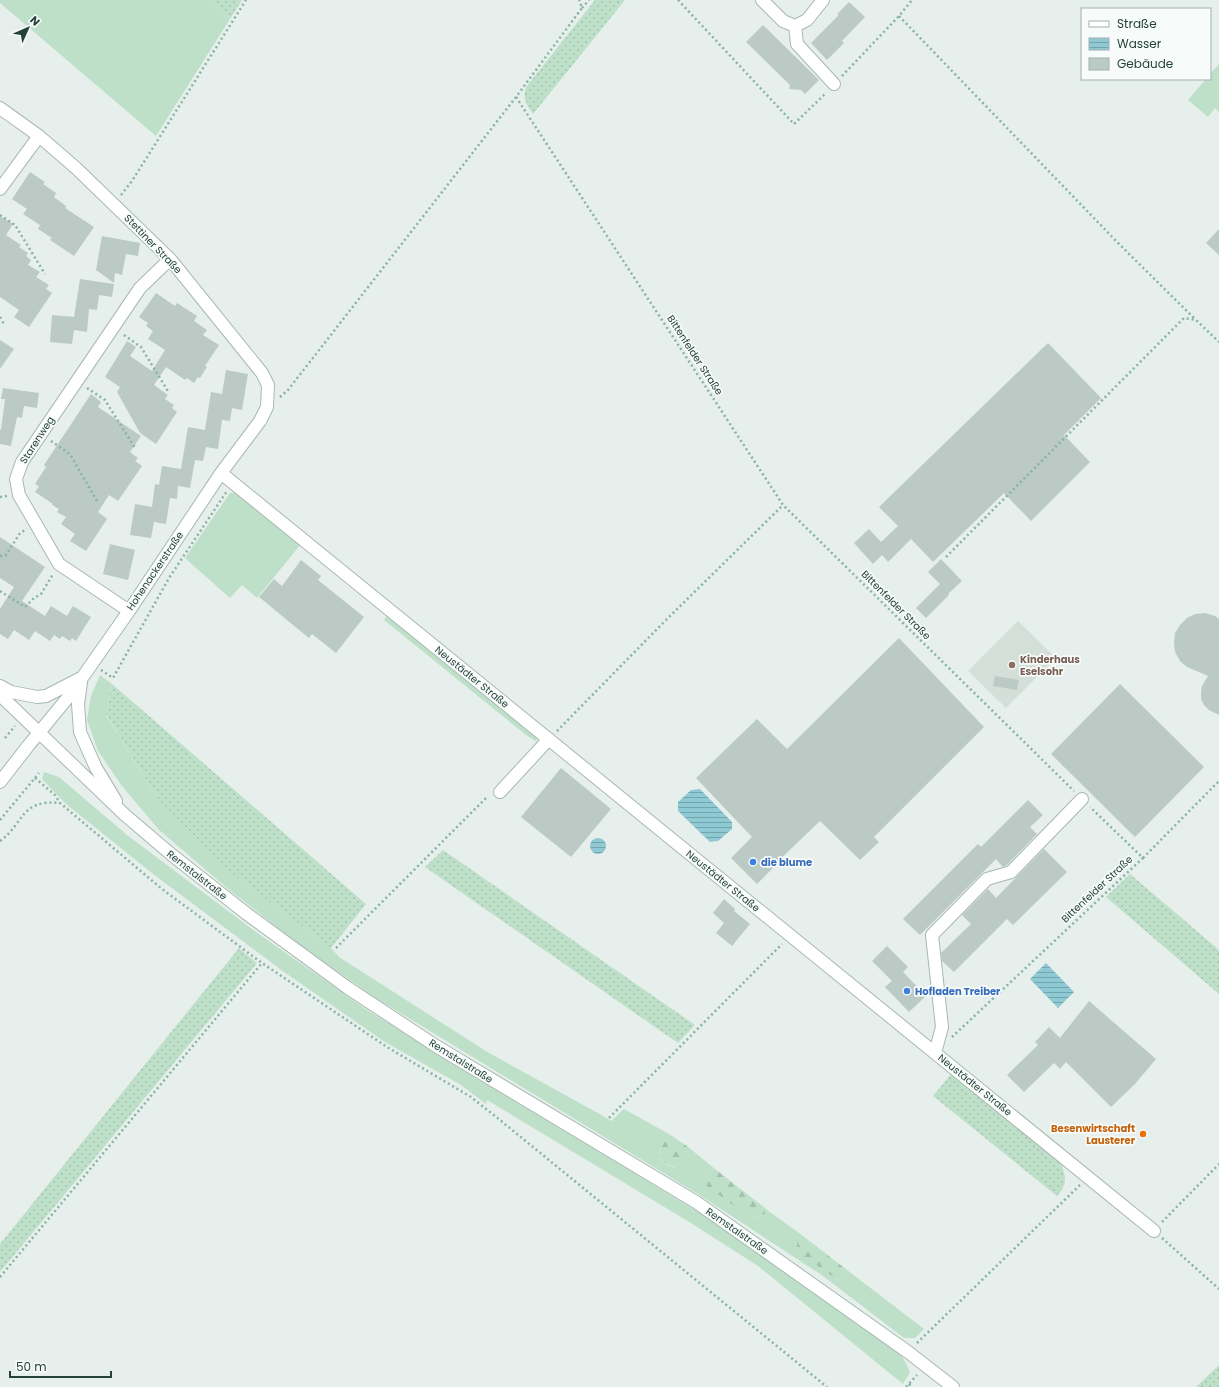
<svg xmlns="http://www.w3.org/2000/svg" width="1219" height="1387" viewBox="0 0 1219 1387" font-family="Poppins,sans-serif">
  <defs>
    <pattern id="forest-firs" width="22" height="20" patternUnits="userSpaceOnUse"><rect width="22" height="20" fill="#bfe0c8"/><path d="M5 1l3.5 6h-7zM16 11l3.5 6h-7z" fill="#a4c1ad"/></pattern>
    <pattern id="garden-dots" width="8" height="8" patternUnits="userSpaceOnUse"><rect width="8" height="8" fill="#bfe0c8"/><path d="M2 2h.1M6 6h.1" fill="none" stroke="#a4c1ad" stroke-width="1.8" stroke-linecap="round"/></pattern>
    <pattern id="water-rules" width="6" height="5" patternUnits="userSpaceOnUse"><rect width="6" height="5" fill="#8ec9d4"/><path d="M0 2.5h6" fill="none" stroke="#74a5ad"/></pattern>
  </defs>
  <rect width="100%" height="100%" fill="#e6efeb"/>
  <path fill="#d4dfda" d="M1018,621L1056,658L1006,708L968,671Z"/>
  <path fill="#bfe0c8" d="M0,0H210L230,19L156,136L0,3Z
    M1219,64V112L1215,108L1208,117L1188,100L1206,79H1210V74Z
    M230,493H239L301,544L257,598L242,585L230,598L185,558Z
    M388,614L535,732L537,742L526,735L384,620Z
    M100,675L112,684L106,715L158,799L226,869L331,948L339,957L489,1053L605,1117L611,1121L624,1109L669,1134L656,1157L675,1169L687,1146L715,1169L703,1172L752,1219L770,1212L799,1233L797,1251L838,1280L851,1273L924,1329L915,1338H904L823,1276L698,1194L374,997L292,939L227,888L159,830L122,786L98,751L87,720L91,696Z
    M44,772L59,777L127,835L256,932L370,1012L718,1224L825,1298L902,1356L910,1372L903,1384L758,1266L686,1220L487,1100L486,1104L461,1085L385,1042L284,972L153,874L66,804L42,779Z"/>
  <path fill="url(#forest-firs)" d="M669,1134L687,1146L676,1169L656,1157Z
    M715,1169L770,1212L752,1219L700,1181L703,1172Z
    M799,1233L851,1273L838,1280L796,1251Z"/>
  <path fill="url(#garden-dots)" d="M210,0H242L230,19Z
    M595,0H625L533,114C527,105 521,97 527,86Z
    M112,684L366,904L331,948L226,869L158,799L106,714Z
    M443,850L695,1025L678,1043L425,867Z
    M1130,874L1219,950V994L1106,897Z
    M239,948L257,963L0,1272V1244Z
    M952,1073L1058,1159C1066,1173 1069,1183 1057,1196L933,1096Z
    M1219,1365V1387H1196Z"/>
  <path fill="url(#water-rules)" d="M700,789L732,822V829L718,841L710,842L678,811V802L691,790Z
    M590 846a8 8 0 1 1 16 0a8 8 0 1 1-16 0Z
    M1046,963L1074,992L1058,1008L1030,979Z"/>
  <path fill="#bbcac4" d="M849,2L865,17L842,41L844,43L827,60L811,43L839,15L837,14Z
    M763,25L819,80L805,94L801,90L789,89L790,85L746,42Z
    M30,172L45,182L43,184L56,193L54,197L66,206L65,208L94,227L74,256L50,240L52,238L38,229L40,225L23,214L27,209L12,199Z
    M0,216L13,224L6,235L21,245L19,247L28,253L26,256L31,260L28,265L40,272L36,277L49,285L46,289L52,293L29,327L14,317L19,310L0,297Z
    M1219,229V255L1206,243Z
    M102,236L140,243L138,256L126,254L122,275L115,273L114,283L96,270Z
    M80,279L114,284L112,297L99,295L97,310L89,309L87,332L74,330L72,344L50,342L52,315L74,317Z
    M156,293L175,306L177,303L197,316L194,321L207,330L203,335L219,345L205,366L207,367L200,378L198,377L194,383L187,378L185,380L166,367L154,385L168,395L165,399L174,405L172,408L177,412L156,444L140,433L117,392L120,387L105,377L127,341L136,347L130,356L152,371L165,350L148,339L153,331L146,326L148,323L139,317Z
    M0,340L14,349L0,369Z
    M1048,343L1101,398L1064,435L1090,462L1031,521L1004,493L933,562L911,539L888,562L882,555L873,564L854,543L869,529L881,542L898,526L879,507Z
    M226,370L248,374L242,410L232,408L230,421L222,420L218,449L206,447L203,461L195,460L190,488L178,486L177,499L170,498L166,524L154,522L151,538L130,535L135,504L152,507L155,484L159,485L162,466L181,469L188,427L205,430L211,392L222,394Z
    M3,388L39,393L37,408L24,406L22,418L17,417L11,446L0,444V429L1,430L5,399H1Z
    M91,394L101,402L98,407L141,436L130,452L138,458L135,461L142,466L118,501L109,495L98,512L107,519L86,551L70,541L75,534L61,524L66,517L57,512L59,509L52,505L53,504L35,492L39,486L35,484L46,467L44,465Z
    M0,537L45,567L22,601L45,616L51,606L67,616L73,606L91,617L76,641L72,638L70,641L62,636L60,639L54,635L50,641L35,631L29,640L14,630L8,639L0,634V609L14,587L0,578Z
    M110,544L135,550L128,580L103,574Z
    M941,559L962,581L948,594L949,595L926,618L916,608L940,584L928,572Z
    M301,560L321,576L318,580L364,617L336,653L312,634L309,638L259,597L274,579L282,586Z
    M1205,613L1215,616L1219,619V715L1209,710L1204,705L1201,699V692L1202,686L1208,676L1187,667L1180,661L1175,652L1174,643L1175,633L1180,625L1187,618L1195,614Z
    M899,638L984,727L874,837L879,842L860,860L820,821L773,866L774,867L757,884L731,858L752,837L696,778L757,719L787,749Z
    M995,676L1019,680L1017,690L993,686Z
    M1120,684L1204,767L1135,837L1051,754Z
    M561,768L611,809L571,857L521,817Z
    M1028,800L1043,815L1030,827L1037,834L1033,838L1007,865L1003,867L996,859L920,935L903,919L978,844L981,847Z
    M1044,849L1067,872L1013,925L1007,919L954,972L942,961L941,953L971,924L962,915L988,889L996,898Z
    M724,899L735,909L734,911L750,924L732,946L716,933L724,923L713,913Z
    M887,946L908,967L903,972L926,996L909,1012L885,987L892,981L872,961Z
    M1089,1001L1156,1059L1135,1084L1111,1107L1066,1062L1060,1069L1054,1063L1024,1092L1007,1075L1038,1045L1035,1042L1049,1027L1060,1038Z"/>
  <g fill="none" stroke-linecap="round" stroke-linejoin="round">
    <g stroke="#a8b8b2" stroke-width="14">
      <path id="minor" d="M762,0L783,21L795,26L807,20L823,0
        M795,26L797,44L834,84
        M0,108L39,136L76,168L170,259L262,373L268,385L267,407L260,421L221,473L129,611L70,695L28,746L0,782
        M0,189L39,136
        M221,473L1154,1231
        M129,611L59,564L19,495L16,479L22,462L140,288L170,259
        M81,682L78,704L80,732L96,768L116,801
        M0,686L11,692L37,697L46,696L81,678
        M0,695L125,815L172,855L247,914L348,988L436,1046L696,1202L908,1352L953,1387
        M500,792L549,739
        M935,1053L942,1027L932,935L987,879L1011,872L1082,799"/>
    </g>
    <path stroke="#86b3a5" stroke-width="2.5" stroke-dasharray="2 3" stroke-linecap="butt" d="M678,0L794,124L826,93
      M582,8L589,0
      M899,16L1118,243L1196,320
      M842,76L899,16L912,0
      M516,97L783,505L1074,791
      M121,195L132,181L246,0
      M0,215L15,225L45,274
      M0,317L4,324
      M124,335L141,347L169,393
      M87,388L105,400L135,448
      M280,397L288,390L516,97L582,8L579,0
      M51,441L67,452L71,456L97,501
      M0,497L7,496
      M0,556L6,555L20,533L27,529
      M946,557L1184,318L1196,320L1219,342
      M0,591L25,607L34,598L41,594L53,574
      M101,670L113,678L169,578L227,491
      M557,731L664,622L783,505
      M5,738L15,726
      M35,778L55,795L60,803L162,889L262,963L387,1047L471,1097L495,1116L827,1387
      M0,820L39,773
      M0,841C24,824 20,799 60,803
      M1143,858L1219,781
      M336,948L488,796
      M952,1037L1143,858L1090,807
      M609,1118L782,944
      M1162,1222L1219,1164
      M1162,1238L1219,1289
      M0,1277L262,963
      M917,1343L1080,1185
      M909,1384L912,1387
      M906,1387L917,1375"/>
    <use href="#minor" stroke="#fff" stroke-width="12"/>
  </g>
  <circle fill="#8d6e63" stroke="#f7fbf9" stroke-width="1.5" cx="1012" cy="665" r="4"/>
  <g fill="#3f7fe0" stroke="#f7fbf9" stroke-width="1.5">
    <circle cx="753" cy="862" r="4"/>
    <circle cx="907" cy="991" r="4"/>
  </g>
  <circle fill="#e8710a" stroke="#f7fbf9" stroke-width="1.5" cx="1143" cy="1134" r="4"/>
  <g text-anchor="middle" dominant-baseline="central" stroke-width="3.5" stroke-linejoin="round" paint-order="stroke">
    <g font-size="10" fill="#24423a" stroke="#f7fbf9">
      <text transform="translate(153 244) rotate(46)">Stettiner Straße</text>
      <text transform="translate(695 355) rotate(57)">Bittenfelder Straße</text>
      <text transform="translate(37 440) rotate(-57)">Starenweg</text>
      <text transform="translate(155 571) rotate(-56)">Hohenackerstraße</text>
      <text transform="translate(896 605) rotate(45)">Bittenfelder Straße</text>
      <text transform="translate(472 677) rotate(39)">Neustädter Straße</text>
      <text transform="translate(197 875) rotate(38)">Remstalstraße</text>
      <text transform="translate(723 881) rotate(39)">Neustädter Straße</text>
      <text transform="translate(1097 889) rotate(-43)">Bittenfelder Straße</text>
      <text transform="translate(461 1061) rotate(32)">Remstalstraße</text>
      <text transform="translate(975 1085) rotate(39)">Neustädter Straße</text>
      <text transform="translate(737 1231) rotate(35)">Remstalstraße</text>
    </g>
    <g font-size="10" font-weight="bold" fill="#785e54" stroke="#f7fbf9" text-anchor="start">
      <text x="1020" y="659">Kinderhaus<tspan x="1020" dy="12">Eselsohr</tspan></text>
    </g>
    <g font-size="10" font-weight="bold" fill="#366cbe" stroke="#f7fbf9" text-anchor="start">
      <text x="761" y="862">die blume</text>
      <text x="915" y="991">Hofladen Treiber</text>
    </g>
    <g font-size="10" font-weight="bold" fill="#c56008" stroke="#f7fbf9" text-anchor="end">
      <text x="1135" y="1128">Besenwirtschaft<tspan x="1135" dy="12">Lausterer</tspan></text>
    </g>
  </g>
  <rect x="1081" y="8" width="130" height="72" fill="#f7fbf9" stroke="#a3b1ad"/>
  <rect x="1089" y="21" width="20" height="6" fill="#ffffff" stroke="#a3b1ad"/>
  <text x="1117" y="28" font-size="12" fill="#24423a">Straße</text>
  <rect x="1089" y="38" width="20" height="12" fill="url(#water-rules)" stroke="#a3b1ad"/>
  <text x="1117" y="48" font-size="12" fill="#24423a">Wasser</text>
  <rect x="1089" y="58" width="20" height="12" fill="#bbcac4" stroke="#a3b1ad"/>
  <text x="1117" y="68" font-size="12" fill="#24423a">Gebäude</text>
  <g transform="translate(28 28) rotate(45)" stroke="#f7fbf9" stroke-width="3" paint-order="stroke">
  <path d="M0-3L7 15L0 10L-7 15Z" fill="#24423a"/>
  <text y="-6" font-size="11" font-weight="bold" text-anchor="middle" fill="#24423a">N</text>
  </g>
  <path d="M10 1371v6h101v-6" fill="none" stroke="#24423a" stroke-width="2"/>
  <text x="16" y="1371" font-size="12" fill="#24423a" stroke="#f7fbf9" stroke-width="3" paint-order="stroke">50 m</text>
</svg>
